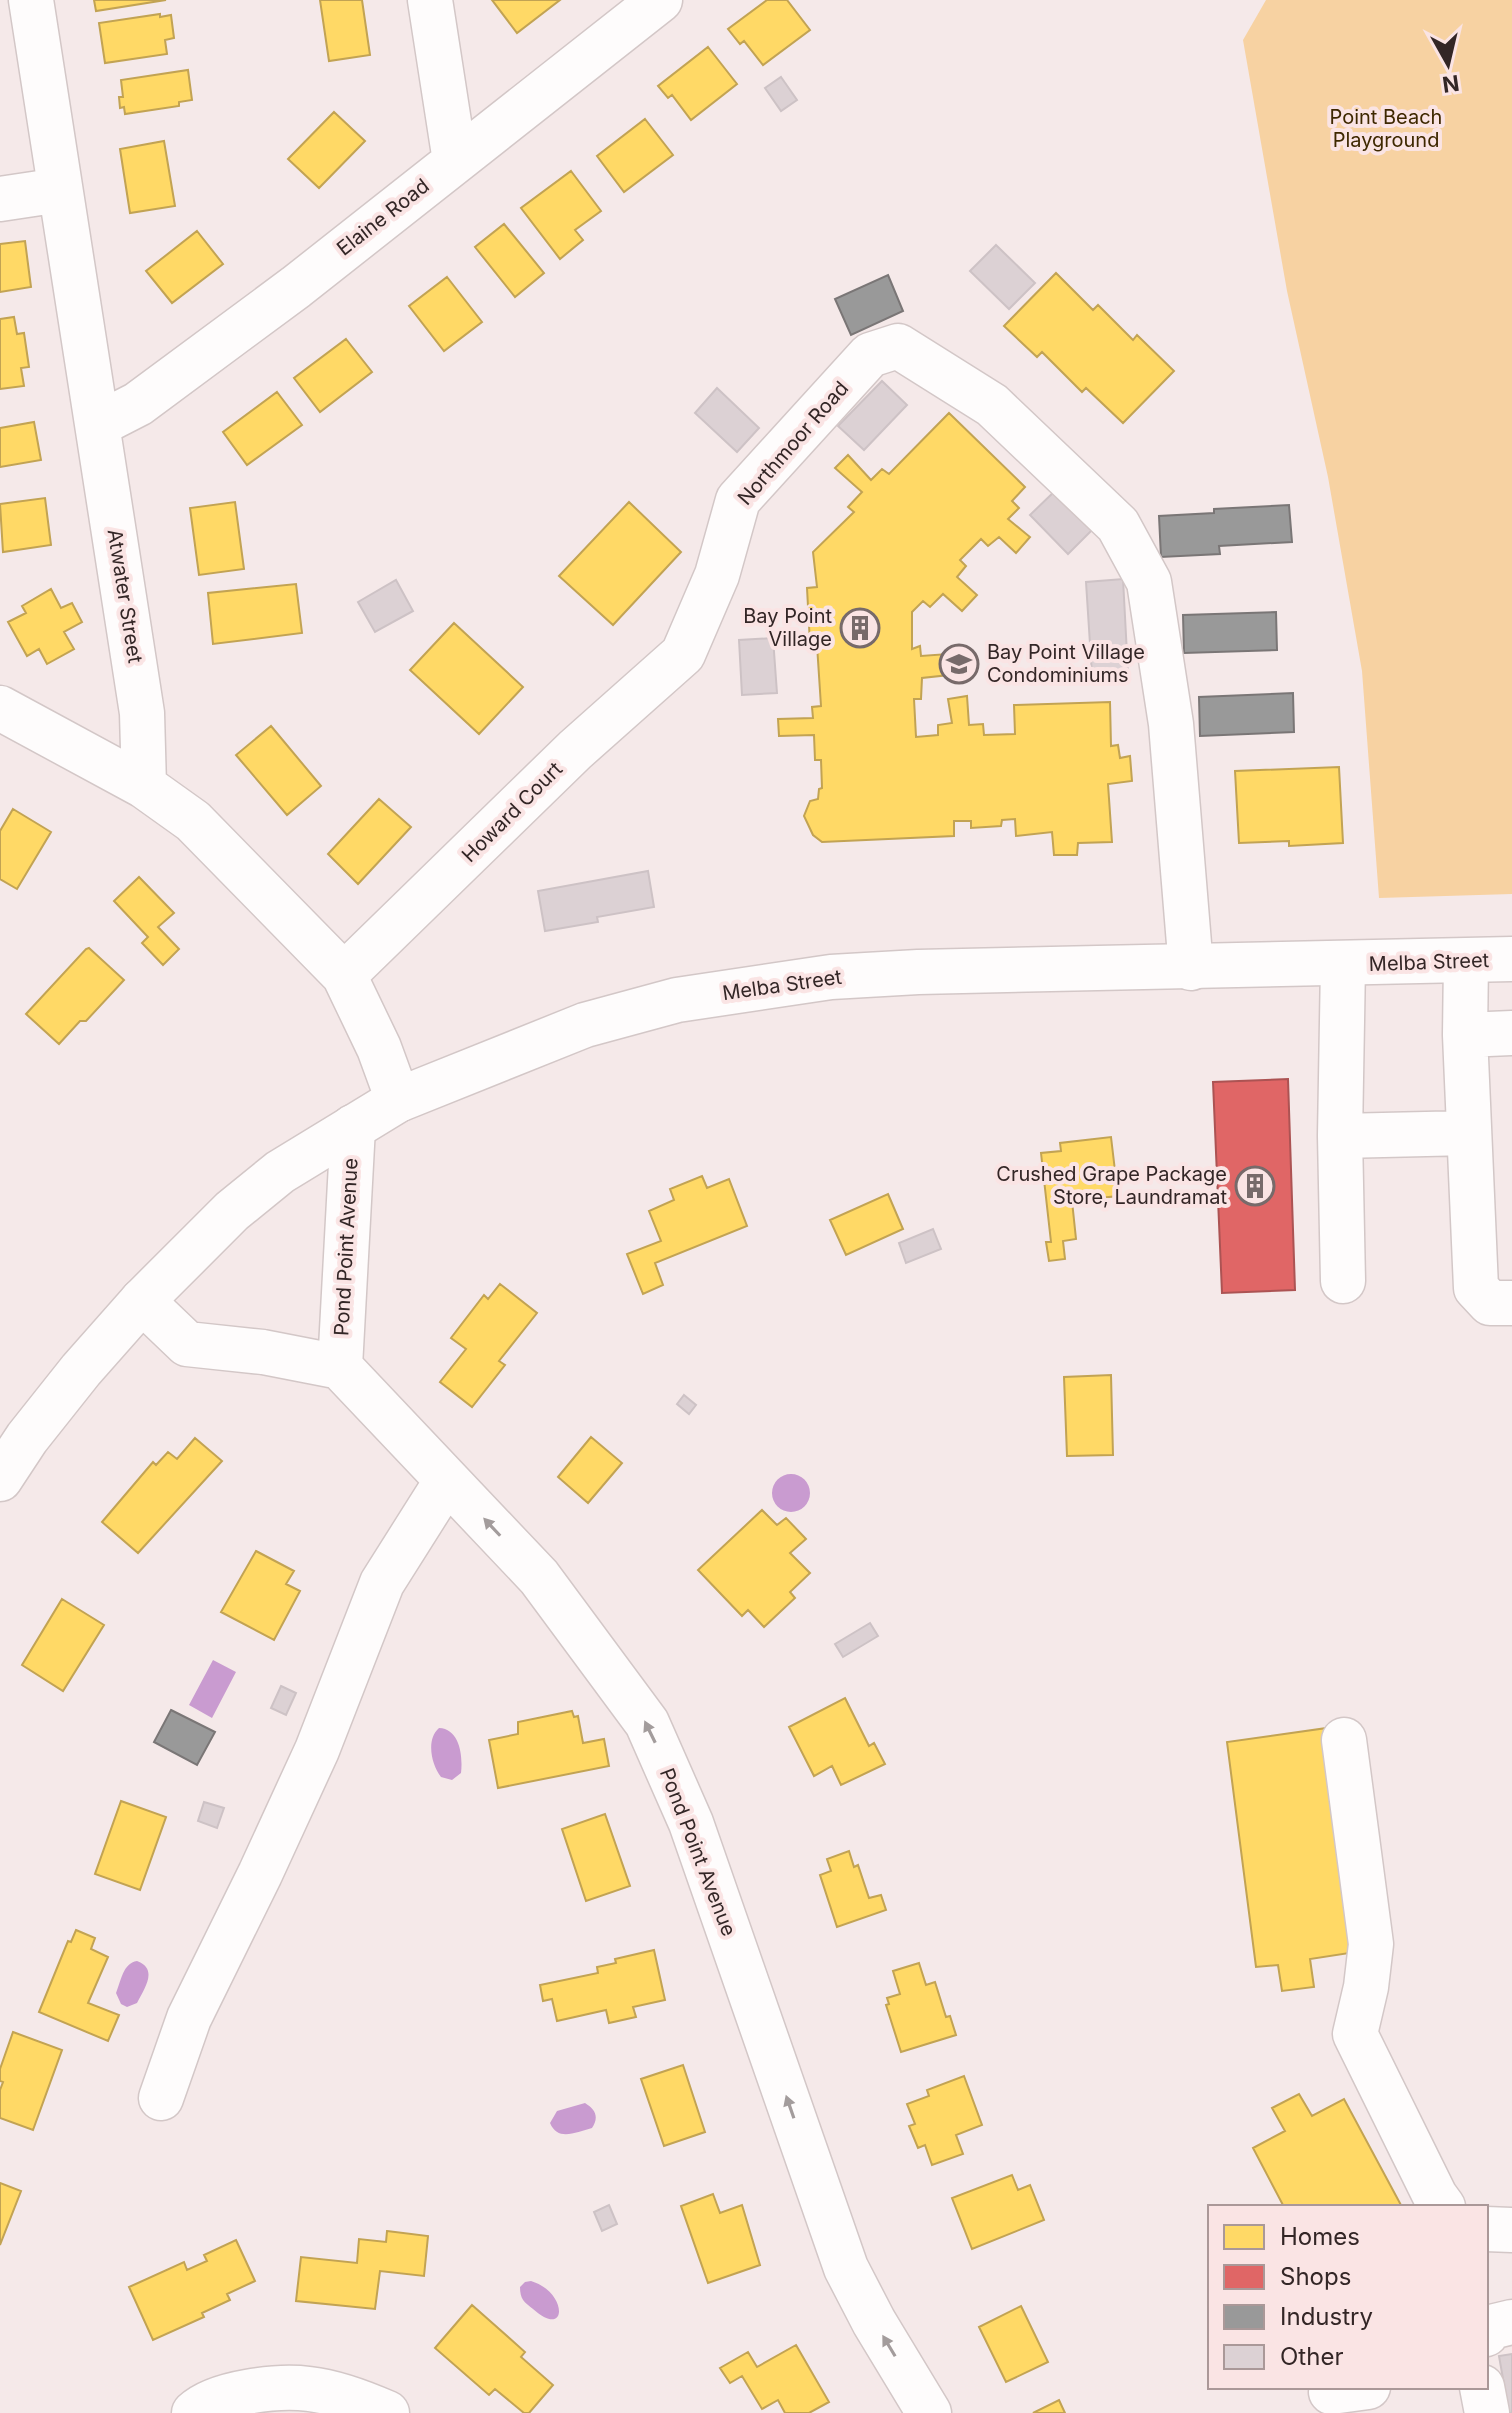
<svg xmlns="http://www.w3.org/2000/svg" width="1512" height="2413" viewBox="0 0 1512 2413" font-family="Inter,sans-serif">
  <rect width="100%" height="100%" fill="#f5e9e9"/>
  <path fill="#f7d2a2" d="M1266,0H1512V894L1379,898L1362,671L1328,477L1287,291L1243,40Z"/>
  <path fill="#c99bd0" d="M772 1493a19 19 0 1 1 38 0a19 19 0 1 1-38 0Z
    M213,1660L236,1672L212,1718L189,1705Z
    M439,1728C460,1729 463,1756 461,1773L452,1780L441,1777C431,1764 426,1739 439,1728Z
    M137,1961C159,1969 144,1989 137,2003L127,2007L121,2004L116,1993C121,1981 123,1963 137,1961Z
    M585,2103C596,2110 599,2117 592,2128C576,2132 558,2142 550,2123L557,2111Z
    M531,2281C568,2292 568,2340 533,2309C524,2302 520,2299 520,2287L525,2282Z"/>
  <path fill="#ffd966" stroke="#c2a353" stroke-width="2" d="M94,0H166L96,11Z
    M320,0H362L370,55L329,61Z
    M492,0H560L517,33Z
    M767,0H787L810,30L763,65L744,41L740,44L728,29Z
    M160,14V17L171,15L174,38L165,40L167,54L105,63L99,23Z
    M708,47L737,84L691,120L672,95L668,98L658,86Z
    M188,70L192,100L179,102V106L125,114L124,107L120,108L119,97H123L121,80Z
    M334,112L365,141L319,188L288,159Z
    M645,119L673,155L624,192L597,156Z
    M164,141L175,206L130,213L120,149Z
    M571,171L601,211L575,230L583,240L560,259L521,208Z
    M504,224L544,273L515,297L475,247Z
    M197,231L223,264L172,303L146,271Z
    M25,241L31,287L0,292V244Z
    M1056,273L1093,310L1098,305L1133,340L1137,335L1174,371L1123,423L1086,388L1082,392L1042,352L1037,357L1004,326Z
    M447,277L482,322L444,351L409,306Z
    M14,317L17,334L24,333L29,367L21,368L24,386L0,389V319Z
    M346,339L372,372L320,412L294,378Z
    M277,392L302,425L247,465L223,432Z
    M949,413L1025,487L1012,501L1019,508L1008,519L1030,537L1016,553L999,537L988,546L981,539L960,560L966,566L957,577L977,595L962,611L943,594L930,607L923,601L912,612V649L920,646L921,656L948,654L949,675L922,678L921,699H914L916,737L938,735V725L952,723L948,699L967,696L969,725L983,724L984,735L1015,734L1014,705L1110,702L1111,746L1118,745L1120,758L1130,756L1132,781L1108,784L1112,842L1078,843L1077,855H1054L1052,832L1016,836L1015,819L1002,820L1001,826L971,828V821H954V836L822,842L813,835L804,816L810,801L818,799L819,789L822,788L821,760H815L814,735L779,736L778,719L813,718L812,707L821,706L817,645L810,644L807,588L817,587L813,552L854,512L848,507L862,492L835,468L848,455L871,480L882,469L889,474Z
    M34,422L41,460L0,467V428Z
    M45,498L51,545L3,552L0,504Z
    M235,502L244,569L199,575L190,508Z
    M629,502L681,552L613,625L559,576Z
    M296,584L302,633L213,644L208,593Z
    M51,589L61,608L72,603L82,622L64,632L74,649L47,664L39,649L27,656L8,622L26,613L22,606Z
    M454,623L523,687L479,734L410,670Z
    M271,726L321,786L287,815L236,755Z
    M1339,767L1343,843L1289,846V841L1239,843L1235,771Z
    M379,799L411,827L358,884L328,854Z
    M13,809L51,832L17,889L0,879V831Z
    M139,877L174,913L158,927L179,949L163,965L142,943L148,937L114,901Z
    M89,948L124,980L86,1021H80L59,1044L26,1014L86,949Z
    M1111,1137L1118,1196L1072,1201L1076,1239L1063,1241L1065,1259L1049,1261L1046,1242H1051L1041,1153L1061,1151L1060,1143Z
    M702,1176L707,1188L729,1179L747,1226L655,1263L663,1285L643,1294L627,1254L661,1241L649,1211L674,1200L670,1189Z
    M888,1194L903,1229L846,1255L830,1220Z
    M500,1284L537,1313L499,1361L505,1365L472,1407L440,1382L466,1349L451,1338L484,1295L488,1299Z
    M1111,1375L1113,1455L1067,1456L1064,1377Z
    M591,1437L622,1463L588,1503L558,1477Z
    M195,1438L222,1461L138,1553L102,1522L153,1462L156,1465L168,1452L177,1459Z
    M762,1510L777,1525L786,1518L806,1539L790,1553L810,1573L790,1592L795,1598L764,1627L748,1610L742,1616L698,1570Z
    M256,1551L294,1571L286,1584L300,1591L274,1640L221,1612Z
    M62,1599L104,1625L63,1691L22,1665Z
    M845,1698L869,1746L874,1743L885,1764L841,1785L832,1766L814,1776L789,1727Z
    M572,1711L574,1717L578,1716L583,1743L604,1739L609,1766L498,1788L489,1740L518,1734V1722Z
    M1327,1728L1356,1952L1310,1959L1314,1987L1282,1991L1278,1965L1256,1967L1227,1742Z
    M121,1801L166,1817L140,1890L95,1874Z
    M605,1814L630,1886L586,1901L562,1829Z
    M849,1851L854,1867L858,1865L869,1898L881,1895L886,1910L837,1927L820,1875L831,1871L827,1859Z
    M76,1930L95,1938L91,1949L108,1957L88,2003L119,2015L108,2041L39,2012L68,1941L71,1942Z
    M654,1950L665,2000L633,2007L636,2017L609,2023L606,2010L557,2021L552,1999L543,2001L540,1985L598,1973L597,1967L616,1963L615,1959Z
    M919,1963L926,1985L935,1982L946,2017L950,2016L956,2035L901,2052L886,2005L889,2004L887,1998L900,1994L893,1971Z
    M13,2032L62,2050L33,2130L0,2118V2090L3,2082L0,2081V2069Z
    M683,2065L705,2132L664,2146L641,2079Z
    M964,2076L982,2125L956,2135L963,2154L932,2165L925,2145L918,2148L909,2126L915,2124L907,2104L929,2096L927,2090Z
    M1299,2094L1312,2116L1344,2099L1402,2207H1284L1253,2148L1285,2131L1272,2108Z
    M1012,2175L1018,2190L1030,2185L1044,2220L972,2249L952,2198Z
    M0,2183L21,2191L0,2245Z
    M713,2194L720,2213L742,2205L760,2265L708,2283L681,2206Z
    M387,2231L428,2236L424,2276L380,2271L375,2309L296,2301L301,2257L357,2263L359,2239L386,2242Z
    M236,2240L255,2281L227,2294L230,2300L202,2313L204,2317L153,2340L129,2287L184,2262L187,2270L207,2261L204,2255Z
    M472,2305L525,2352L521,2357L553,2385L529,2413H524L495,2389L489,2395L435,2348Z
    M1021,2306L1048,2362L1006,2382L979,2327Z
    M796,2345L829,2402L809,2413H785L778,2400L762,2409L742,2376L730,2383L720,2368L748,2352L757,2367Z
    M1059,2400L1065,2413H1033Z"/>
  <path fill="#e06666" stroke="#ac5353" stroke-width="2" d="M1288,1079L1295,1290L1222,1293L1213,1082Z"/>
  <path fill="#999" stroke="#7a7676" stroke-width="2" d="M888,275L903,311L851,335L835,299Z
    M1289,505L1292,542L1219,546L1220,554L1161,557L1159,516L1214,513V509Z
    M1276,612L1277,650L1184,653L1183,615Z
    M1293,693L1294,732L1200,736L1199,697Z
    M171,1710L215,1732L197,1765L154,1742Z"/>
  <path fill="#dcd1d4" stroke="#cdc2c5" stroke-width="2" d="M781,77L797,100L781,111L765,88Z
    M996,245L1035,283L1009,309L970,271Z
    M882,381L907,405L864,450L838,426Z
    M717,388L759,428L737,452L695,413Z
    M1057,489L1095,527L1068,554L1030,515Z
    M1123,579L1128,673L1092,675L1086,582Z
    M396,580L413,611L375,632L358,602Z
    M773,638L777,693L742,695L739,640Z
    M648,871L654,907L597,917L598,922L545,931L538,891Z
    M933,1229L941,1249L906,1263L899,1243Z
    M684,1395L696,1405L689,1414L677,1404Z
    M870,1623L878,1636L843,1657L835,1644Z
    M281,1686L296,1693L286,1715L271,1708Z
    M204,1802L224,1808L217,1828L198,1821Z
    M609,2205L617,2224L602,2231L594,2212Z
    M1512,2354V2413H1509L1499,2356Z"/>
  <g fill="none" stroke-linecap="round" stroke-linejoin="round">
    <g stroke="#d3c7c7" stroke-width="47">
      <path id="minor" d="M31,0L142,713L144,786L193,821L344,975L379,1048L398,1100
        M430,0L455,161
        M0,199L60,190
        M99,424L138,404L296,287L660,0
        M0,708L144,786
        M1466,961L1465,1035L1476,1288L1490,1303H1512
        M1343,964L1340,1136L1469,1133
        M344,975L575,750L683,654L717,575L738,500L870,355L898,346L992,405L1118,525L1149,582L1171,724L1191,968
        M1465,1035L1512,1033
        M1340,1136L1343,1281
        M142,1301L187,1344L263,1352L340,1367L539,1577L647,1723L691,1823L846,2268L874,2322L929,2413
        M340,1367L353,1127
        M1344,1740L1371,1944L1366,1987L1355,2034L1435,2196L1443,2207
        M161,2098L189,2018L260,1874L317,1750L382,1583L447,1480
        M1486,2229L1512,2230
        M1486,2334L1487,2328L1512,2322
        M1482,2387L1487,2413
        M1331,2392L1368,2387
        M194,2413C216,2392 279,2385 309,2389C336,2392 362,2402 387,2413"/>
    </g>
    <g stroke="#d3c7c7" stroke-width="47">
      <path id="major" d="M0,1479L27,1438L81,1370L142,1301L232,1211L280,1172L398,1100L585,1025L677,1000L831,977L918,972L1512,959"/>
    </g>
    <use href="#minor" stroke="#fefcfc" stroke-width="44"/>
    <use href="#major" stroke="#fefcfc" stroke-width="44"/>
  </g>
  <defs><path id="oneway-solid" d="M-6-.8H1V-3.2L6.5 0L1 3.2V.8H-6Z" transform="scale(2)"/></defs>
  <g fill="#a39c9c">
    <use href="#oneway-solid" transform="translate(492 1527) rotate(-133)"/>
    <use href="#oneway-solid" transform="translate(650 1732) rotate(-116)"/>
    <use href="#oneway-solid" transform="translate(790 2107) rotate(-109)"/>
    <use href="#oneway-solid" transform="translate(889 2346) rotate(-121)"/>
  </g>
  <defs>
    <g id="building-ring" transform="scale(2)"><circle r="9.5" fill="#fae4e4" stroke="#776a6a" stroke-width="1.5"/><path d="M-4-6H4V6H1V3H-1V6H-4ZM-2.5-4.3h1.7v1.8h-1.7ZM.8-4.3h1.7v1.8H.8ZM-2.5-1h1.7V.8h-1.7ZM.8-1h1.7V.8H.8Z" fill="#776a6a"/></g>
    <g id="school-ring" transform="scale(2)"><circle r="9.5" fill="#fae4e4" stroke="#776a6a" stroke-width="1.5"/><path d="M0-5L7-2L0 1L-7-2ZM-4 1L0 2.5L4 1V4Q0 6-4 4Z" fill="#776a6a"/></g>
  </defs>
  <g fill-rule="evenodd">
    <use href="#building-ring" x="860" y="628"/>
    <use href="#school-ring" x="959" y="664"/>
    <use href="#building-ring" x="1255" y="1186"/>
  </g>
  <g text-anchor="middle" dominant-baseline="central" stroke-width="8" stroke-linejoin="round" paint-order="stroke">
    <g font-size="20" fill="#3e2800" stroke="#fae4e4">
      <text x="1386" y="117">Point Beach<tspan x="1386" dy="23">Playground</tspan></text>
    </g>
    <g font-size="20" fill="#332626" stroke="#fae4e4">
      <text transform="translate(383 217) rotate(-38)">Elaine Road</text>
      <text transform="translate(793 443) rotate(-49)">Northmoor Road</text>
      <text transform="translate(125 596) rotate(81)">Atwater Street</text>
      <text transform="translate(512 812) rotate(-45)">Howard Court</text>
      <text transform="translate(1429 962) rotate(-2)">Melba Street</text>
      <text transform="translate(782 985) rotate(-8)">Melba Street</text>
      <text transform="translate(346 1247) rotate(-87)">Pond Point Avenue</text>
      <text transform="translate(698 1852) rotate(69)">Pond Point Avenue</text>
    </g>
    <g font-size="20" fill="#332626" stroke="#fae4e4" text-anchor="end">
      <text x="832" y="616">Bay Point<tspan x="832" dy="23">Village</tspan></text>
      <text x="987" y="652" text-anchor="start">Bay Point Village<tspan x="987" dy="23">Condominiums</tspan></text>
      <text x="1227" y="1174">Crushed Grape Package<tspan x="1227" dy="23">Store, Laundramat</tspan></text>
    </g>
  </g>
  <rect x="1208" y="2205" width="280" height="184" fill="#fae4e4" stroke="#aa9898" stroke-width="2"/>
  <rect x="1224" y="2225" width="40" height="24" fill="#ffd966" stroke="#aa9898" stroke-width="2"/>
  <text x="1280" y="2245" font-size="24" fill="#332626">Homes</text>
  <rect x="1224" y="2265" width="40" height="24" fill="#e06666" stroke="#aa9898" stroke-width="2"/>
  <text x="1280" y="2285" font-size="24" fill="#332626">Shops</text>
  <rect x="1224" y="2305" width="40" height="24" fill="#999999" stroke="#aa9898" stroke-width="2"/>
  <text x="1280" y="2325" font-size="24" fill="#332626">Industry</text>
  <rect x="1224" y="2345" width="40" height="24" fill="#dcd1d4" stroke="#aa9898" stroke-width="2"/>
  <text x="1280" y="2365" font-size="24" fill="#332626">Other</text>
  <g transform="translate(1448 64) rotate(172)" stroke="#fae4e4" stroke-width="6" paint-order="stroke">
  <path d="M0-6L14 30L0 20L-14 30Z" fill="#332626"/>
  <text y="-12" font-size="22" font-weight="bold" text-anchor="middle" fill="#332626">N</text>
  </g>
</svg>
